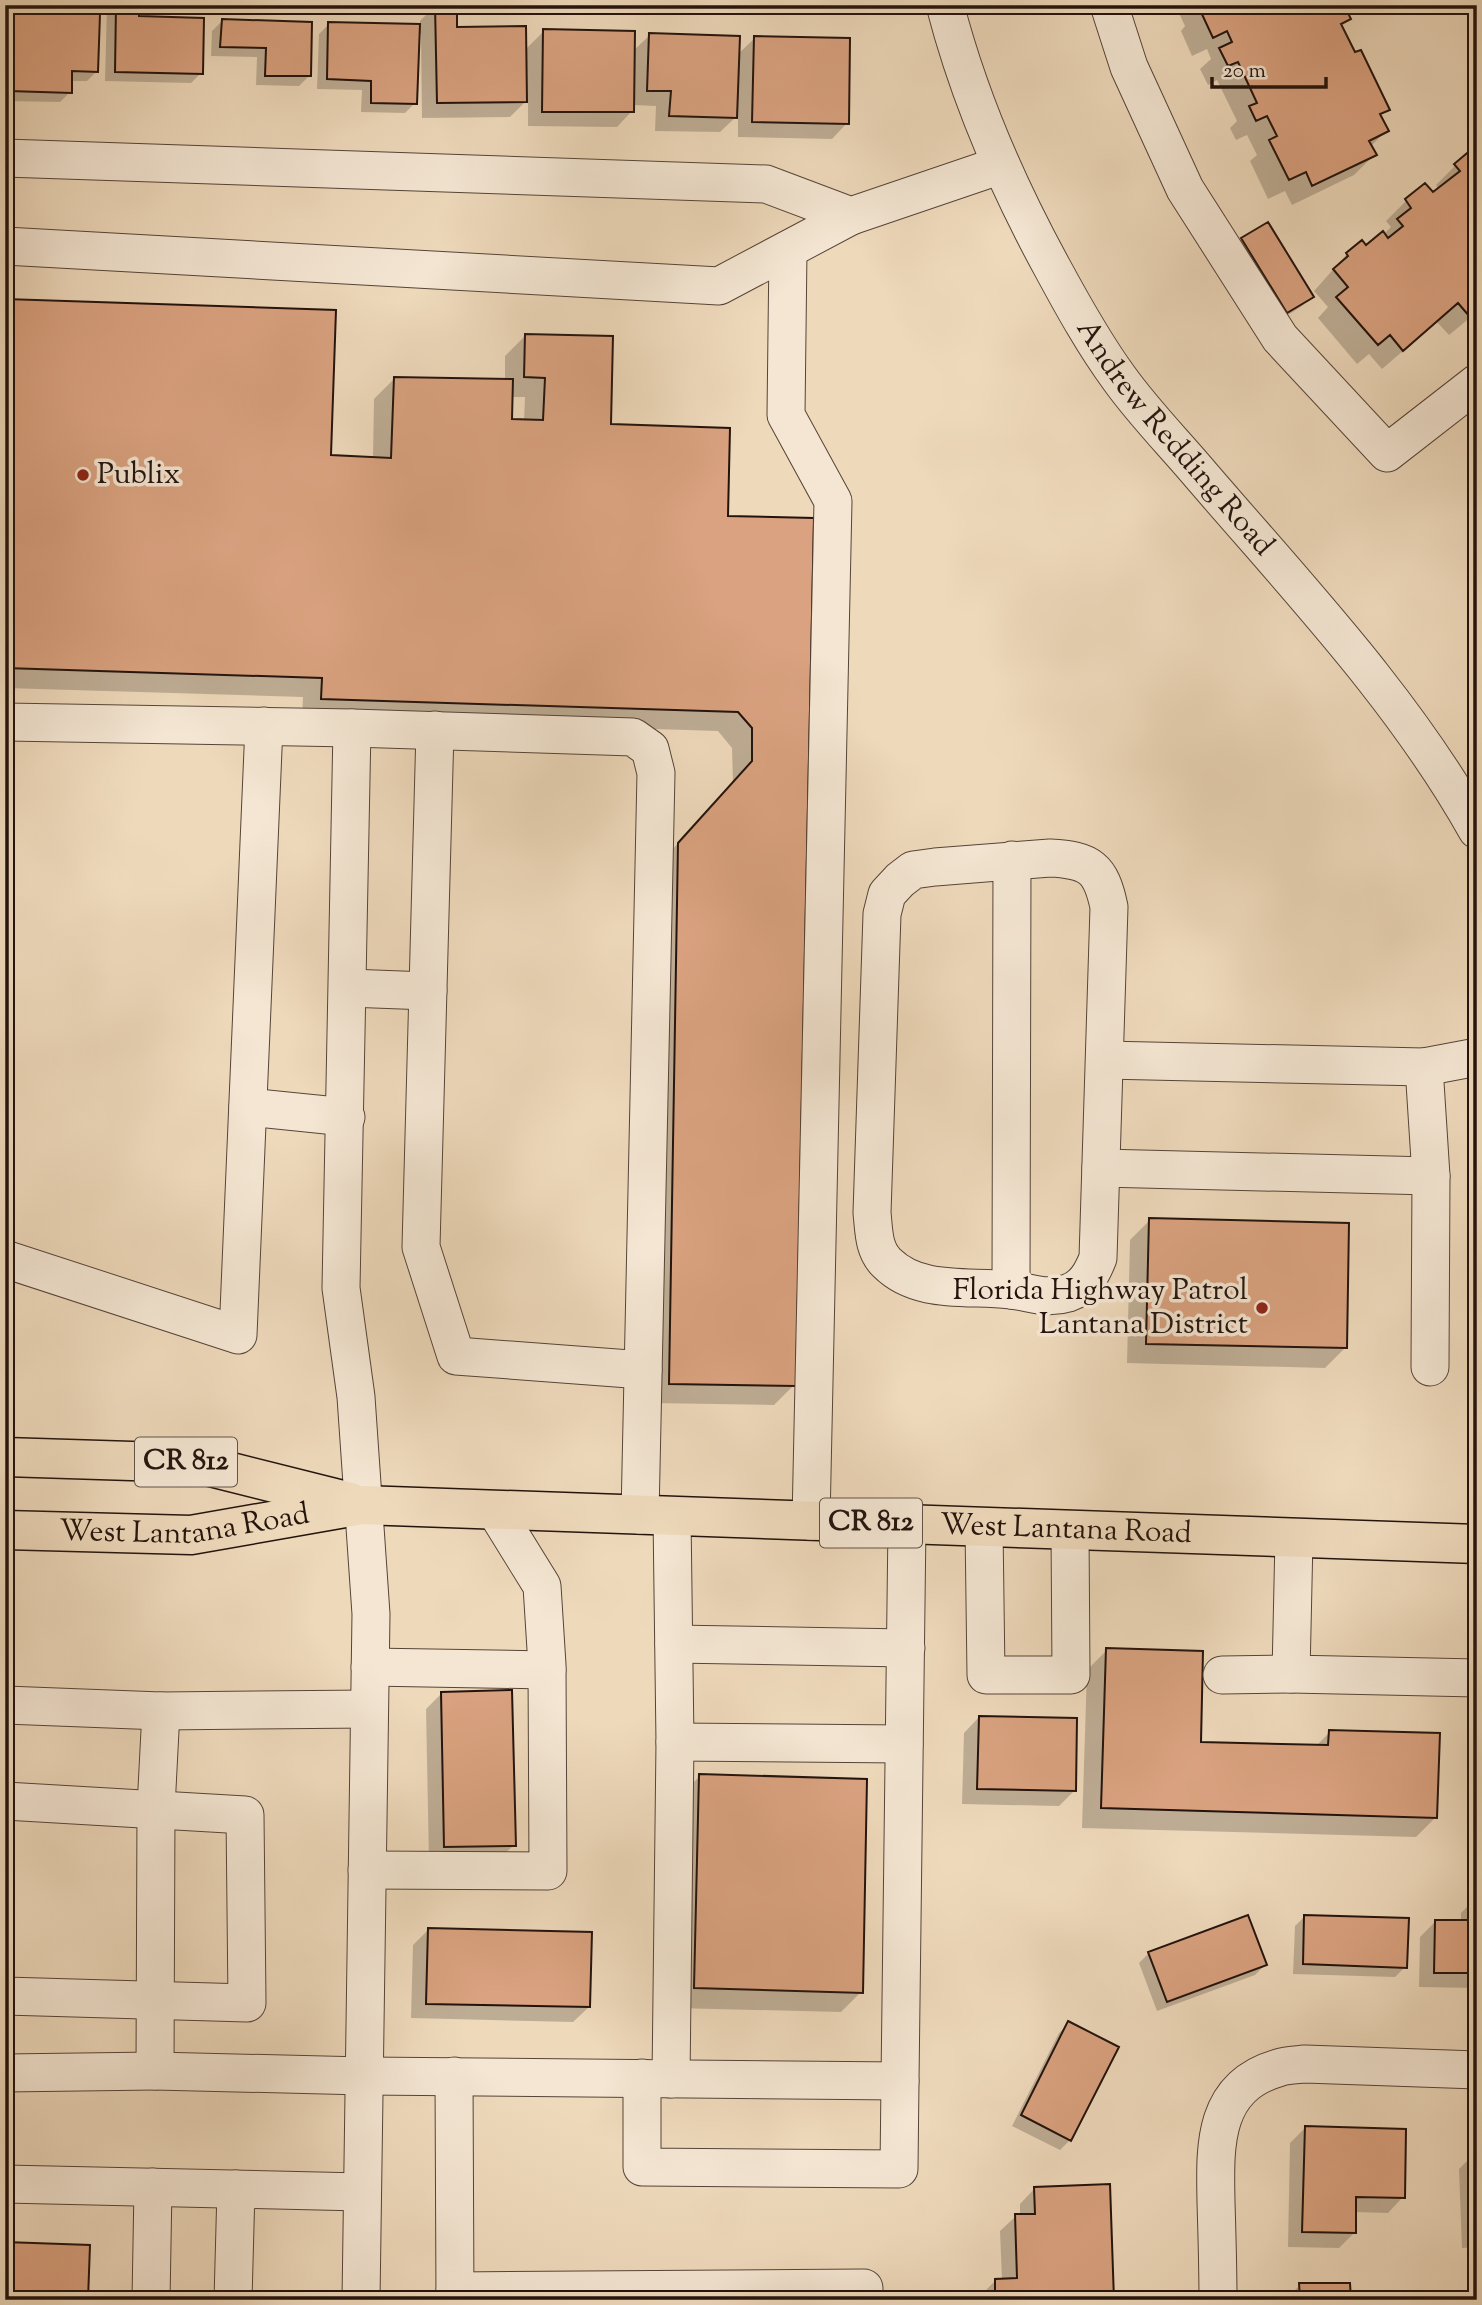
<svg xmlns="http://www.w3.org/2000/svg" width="1482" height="2305" viewBox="0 0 1482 2305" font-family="'Sorts Mill Goudy',serif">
  <rect width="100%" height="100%" fill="#eed9bb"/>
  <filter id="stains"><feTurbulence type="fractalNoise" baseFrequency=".00286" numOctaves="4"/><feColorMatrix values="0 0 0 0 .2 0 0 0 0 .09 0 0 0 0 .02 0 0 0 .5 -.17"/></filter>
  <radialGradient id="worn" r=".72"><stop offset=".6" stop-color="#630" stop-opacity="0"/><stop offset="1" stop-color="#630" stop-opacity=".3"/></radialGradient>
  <path fill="#0003" fill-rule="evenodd" d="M107,5H137V18L201,73L191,83L105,81Z
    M436,5L455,29L525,50L544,31L633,51L650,35L737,55L755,38L847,123L832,139L738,137V115L720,132L655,131L656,106L633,105L632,111L617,127L528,126V99L510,117L422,118L421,34H418L415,103L405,113L361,112L362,90L317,89L319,34L329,24L420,26V21Z
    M1184,5H1342L1349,19L1341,27L1354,54L1388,109L1380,117L1386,131L1370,147L1374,155L1354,175L1292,205L1285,191L1268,199L1250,161L1257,155L1247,135L1236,140L1230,128L1237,121L1217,80L1208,85L1200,69L1211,59L1207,49L1192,56L1181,31L1185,26L1178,11Z
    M12,14L97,71L87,81H70V92L60,102L5,101V20Z
    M222,21L311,24L310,75L299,86L256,85L257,57L211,56L212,31Z
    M1477,158V312L1449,335L1437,322L1382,369L1369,354L1357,364L1318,318L1328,307L1314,291L1347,254L1366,248L1383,235L1391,227L1386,221L1406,201L1433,195L1439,190L1436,185L1456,165Z
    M1267,224L1312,296L1302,306L1277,322L1232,250L1242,240Z
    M5,301L329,457L373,458L374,399L394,379L505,381V356L525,336L609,426L727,517L812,520L794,1385L774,1405L650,1403L659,864L733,783L732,748L718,731L302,718L303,697L5,688ZM511,397H525L524,421H510Z
    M1150,1220L1345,1348L1325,1368L1127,1363L1130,1240Z
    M1107,1650L1199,1743L1315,1747L1330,1732L1436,1817L1416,1837L1082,1828L1087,1670Z
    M441,1694L514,1845L498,1860L429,1862L426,1709Z
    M979,1717L1074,1791L1059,1806L962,1804L964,1733Z
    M700,1776L861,1992L841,2012L675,2008L680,1796Z
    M1477,1897V1988L1419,1987L1420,1937L1436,1921L1461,1922V1913Z
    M1305,1916L1405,1967L1395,1977L1293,1974L1295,1926Z
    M428,1930L589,2007L573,2022L411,2018L413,1945Z
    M1149,1953L1265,1965L1255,1975L1157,2011L1139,1963Z
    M1069,2023L1070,2140L1060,2150L1012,2126L1059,2033Z
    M1305,2128L1403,2197L1388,2213L1354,2212V2233L1339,2248L1288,2247L1290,2143Z
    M1477,2158V2247L1462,2248L1459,2169L1469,2159Z
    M1035,2188L1112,2300H980V2296L995,2281L1002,2280L1000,2231L1016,2216H1020V2204Z
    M1300,2285L1349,2300H1290V2295Z"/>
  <path fill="#daa280" stroke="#23130d" stroke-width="2" d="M116,5H139V16L204,18L203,74L115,72Z
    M435,5H457V27L526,26L527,102L437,103Z
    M1205,5H1344L1351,19L1341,24L1355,52L1361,50L1390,110L1380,114L1389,131L1369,141L1377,155L1312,186L1306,172L1289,180L1269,140L1277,136L1267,116L1256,121L1249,106L1257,103L1238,62L1228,66L1219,48L1232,42L1227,31L1213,38L1200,10Z
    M11,12L100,14L98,72L72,71V93L9,91Z
    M222,19L312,22L311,76H265L266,48L220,47Z
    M328,22L420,24L417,104L371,103V81L327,79Z
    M543,29L635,31L634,112H542Z
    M649,33L740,36L737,118L669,116L671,91H647Z
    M754,36L850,38L849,124L752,122Z
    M1472,149L1477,155V311L1470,317L1458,303L1403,351L1390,335L1378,345L1336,297L1348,287L1333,269L1348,256L1346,253L1362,240L1366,245L1383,231L1388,238L1403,226L1397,219L1411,208L1405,199L1425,183L1433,192L1460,171L1454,164Z
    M1268,222L1314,297L1287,313L1241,238Z
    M5,299L336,310L331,455L391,458L394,377L513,379L512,419L543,420L545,378L524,377L525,334L613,336L611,424L730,428L728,516L814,518L796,1386L669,1384L678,843L752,761V728L738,712L321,699L322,678L5,668Z
    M1149,1218L1349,1223L1347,1348L1146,1344Z
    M1106,1648L1203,1651L1201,1742L1328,1745L1329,1730L1440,1733L1437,1818L1101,1808Z
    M512,1690L516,1846L444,1847L441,1692Z
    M979,1716L1077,1718L1076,1791L977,1789Z
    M699,1774L867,1779L863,1993L694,1988Z
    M1475,1896L1477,1973H1434L1435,1920H1475Z
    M1248,1915L1267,1965L1167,2002L1148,1952Z
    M1304,1915L1409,1918L1407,1968L1303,1964Z
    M428,1928L592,1932L590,2007L426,2004Z
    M1068,2021L1119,2047L1071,2141L1021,2115Z
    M1305,2126L1406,2129L1405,2198L1356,2197V2233L1302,2232Z
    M1468,2157H1477V2238H1471Z
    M1110,2184L1114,2300H995V2279L1017,2278L1015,2214H1035L1034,2187Z
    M5,2242L90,2245L88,2300H5Z
    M1299,2283H1350L1351,2300H1300Z"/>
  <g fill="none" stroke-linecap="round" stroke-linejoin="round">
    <g stroke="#564438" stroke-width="39">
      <g id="minor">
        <path id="s1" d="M945,5C969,98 1007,185 1053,269C1073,306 1094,344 1119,378C1141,409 1169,438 1194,467C1293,583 1402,696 1477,830"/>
        <path d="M1109,5L1129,67L1185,189L1280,338L1387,453L1477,383"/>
        <path d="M5,158L766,184L851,216L1001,165"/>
        <path d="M5,246L719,286L851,216"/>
        <path d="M788,250L786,415L833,501L811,1521"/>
        <path d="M5,722L352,728L633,737L650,749L656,773L640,1515"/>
        <path d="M352,728L341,1288L356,1397L371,1614L361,2300"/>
        <path d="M435,730L421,1247L456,1356L643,1370"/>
        <path d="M1050,858C1090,860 1101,868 1109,907L1098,1258C1092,1273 1085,1287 1068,1293C1045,1300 1032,1292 1010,1290C970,1285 919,1295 887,1263C873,1250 874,1230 872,1213L882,914L887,894L900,880L913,870L935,867Z"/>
        <path d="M348,988L428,991"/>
        <path d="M1105,1060L1424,1067L1477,1057"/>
        <path d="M1424,1067L1431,1176L1430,1367"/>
        <path d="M248,1107L346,1117"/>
        <path d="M1101,1168L1431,1176"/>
        <path d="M5,1259L238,1335L264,726"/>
        <path d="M1011,1290L1012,860"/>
        <path d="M984,1527L986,1675H1071L1070,1530"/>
        <path d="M1294,1538L1291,1674L1477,1678"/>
        <path d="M674,1644L906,1648"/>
        <path d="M370,1667L547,1670"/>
        <path d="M1222,1675L1291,1674"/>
        <path d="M5,1705L161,1711L369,1709"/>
        <path d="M161,1711L156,1808L155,2071L364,2076L900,2081L907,1524"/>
        <path d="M675,1742L904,1744"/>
        <path d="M5,1801L245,1815L247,2003L5,1996"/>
        <path d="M367,1870L548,1871L547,1665L542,1586L495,1510"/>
        <path d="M5,2073L155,2071"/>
        <path d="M454,2076L455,2300"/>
        <path d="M642,2078V2167L899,2169L900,2081"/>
        <path d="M671,2079L675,1742L672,1516"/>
        <path d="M5,2184L362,2192"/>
        <path d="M455,2291L864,2288V2300"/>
        <path d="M151,2300L153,2187"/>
        <path d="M233,2300L236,2189"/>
        <path d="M1218,2300C1218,2267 1217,2235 1216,2202C1215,2147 1212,2087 1278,2068C1286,2065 1296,2065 1305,2064L1477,2070"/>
      </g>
    </g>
    <g stroke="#23130d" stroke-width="41">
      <g id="major">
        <path d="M5,1457L195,1463L350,1502"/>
        <path id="s2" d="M5,1530L191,1535L362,1505L1477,1544"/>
      </g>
    </g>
    <use href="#minor" stroke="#f4e6d3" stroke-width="37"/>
    <use href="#major" stroke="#eed9bb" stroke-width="38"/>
  </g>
  <g fill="#8f2418" stroke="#f4e6d3" stroke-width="2.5">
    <circle cx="83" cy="475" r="7"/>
    <circle cx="1262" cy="1308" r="7"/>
  </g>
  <g text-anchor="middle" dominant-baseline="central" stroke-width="7" stroke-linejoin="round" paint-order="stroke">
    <g fill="#f4e6d3" stroke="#625248" stroke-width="2">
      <rect x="135" y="1437.5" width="102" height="49" rx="5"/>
      <rect x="820" y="1498.5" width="102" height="49" rx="5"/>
    </g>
    <g font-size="28" font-weight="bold" fill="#23130d">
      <text x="186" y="1462">CR 812</text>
      <text x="871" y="1523">CR 812</text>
    </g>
    <g font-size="30" fill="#23130d" stroke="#f4e6d3">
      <text stroke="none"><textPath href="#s1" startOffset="495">Andrew Redding Road</textPath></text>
      <text stroke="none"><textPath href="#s2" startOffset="180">West Lantana Road</textPath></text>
      <text stroke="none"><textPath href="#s2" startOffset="1064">West Lantana Road</textPath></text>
    </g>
    <g font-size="30" fill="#23130d" stroke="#f4e6d3" text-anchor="start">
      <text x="97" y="475">Publix</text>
      <text x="1248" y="1291" text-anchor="end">Florida Highway Patrol<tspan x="1248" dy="34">Lantana District</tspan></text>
    </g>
  </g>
  <rect width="1482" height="2305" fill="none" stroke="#eed9bb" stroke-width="28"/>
  <rect x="7" y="7" width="1468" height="2291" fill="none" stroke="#23130d" stroke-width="3.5"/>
  <rect x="14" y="14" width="1454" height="2277" fill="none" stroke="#23130d" stroke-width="2"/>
  <path d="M1212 77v10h114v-10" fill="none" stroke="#23130d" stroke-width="3.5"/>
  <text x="1223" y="77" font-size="21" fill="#23130d" stroke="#f4e6d3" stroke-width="5" paint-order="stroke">20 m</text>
  <rect width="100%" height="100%" filter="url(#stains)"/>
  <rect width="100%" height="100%" fill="url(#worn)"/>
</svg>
